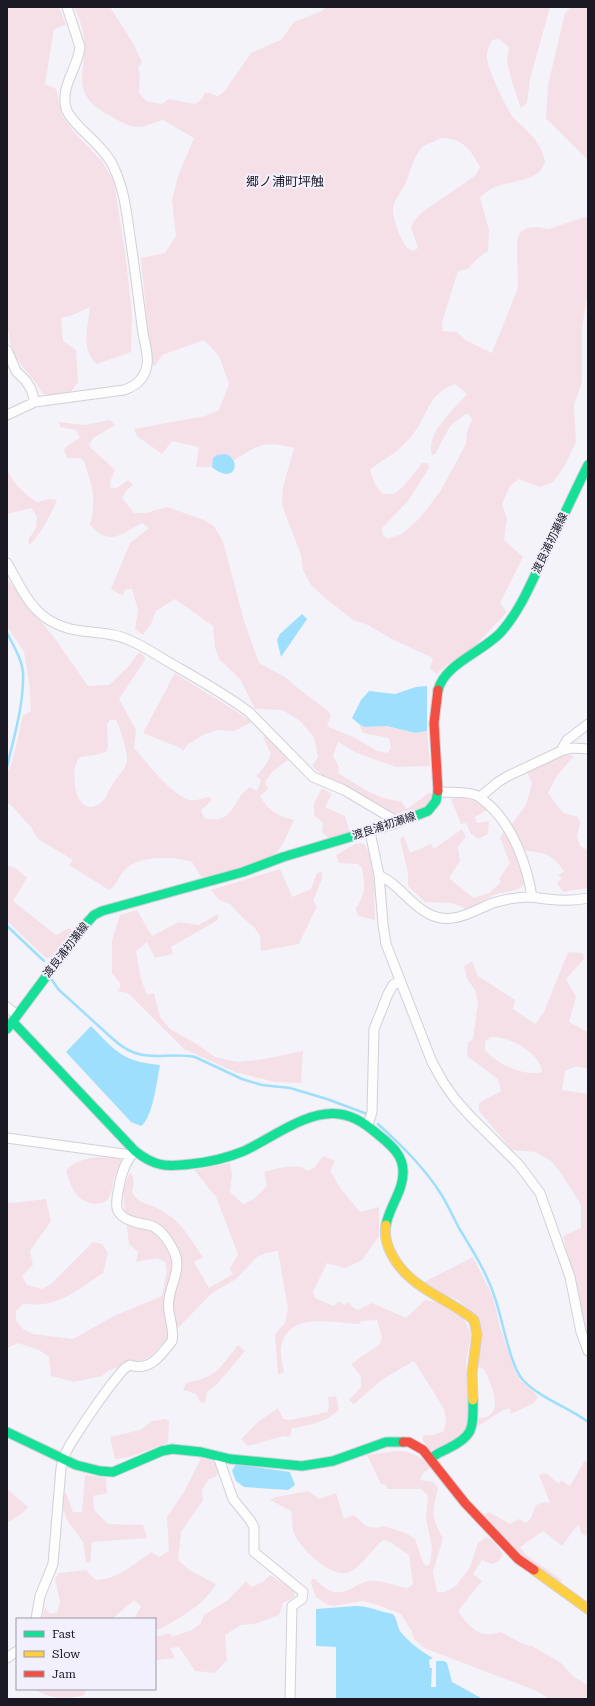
<svg xmlns="http://www.w3.org/2000/svg" width="595" height="1706" viewBox="0 0 595 1706" font-family="'Roboto Serif','Noto Sans JP',serif">
  <rect width="100%" height="100%" fill="#f4f3f9"/>
  <path fill="#f6e0e8" fill-rule="evenodd" d="M7,7H59L66,25L54,29L45,84L56,89L62,115L74,132L102,161L114,182L125,252L132,313L131,352L97,364C80,350 88,326 90,307L73,315L61,318L63,341L76,350L78,382L71,392L50,396L42,393C35,379 22,369 15,355C10,346 9,334 7,324V91L9,88L7,85Z
    M74,7H110L133,43L142,62L138,68L140,76L139,93L146,101L162,104L169,99L195,104L202,99L205,92L218,96L224,92L251,53L282,39L294,22L322,11L326,7H550L530,79L527,103L521,108L512,82L507,61L509,47L499,39L492,40C490,45 486,52 487,58C487,67 507,110 513,117C528,133 540,139 545,161C544,165 542,169 539,172C521,186 496,179 480,198L489,230L488,251L477,259L468,269L458,271L442,322L443,331L457,332L465,340L492,353L518,288L517,241L520,232L527,228L537,227L549,229L588,216V291L582,328V382L574,405L576,442L564,467L553,482L540,487L519,479L510,486L502,504L507,519L504,540L523,557L500,603L507,612L474,647L445,666L437,674L430,669L433,658L392,639L368,625L353,620L324,597L311,585L303,570L301,555L282,505L283,487L294,448C264,440 259,445 234,460L229,455H217L213,458L212,467H196L199,447L172,441L162,454L137,436L134,429L205,416L219,410L229,384L219,356L204,340L162,355L155,366L151,365L141,258L165,253L176,236L172,200L178,176L194,138L163,120C156,122 147,126 140,127C129,128 118,120 109,115C68,93 87,75 84,39C83,28 79,17 74,7ZM440,138C463,138 470,149 480,167L476,175L421,213L414,221L411,227L418,248L413,251C411,250 407,248 406,246C400,239 392,216 393,208C395,198 402,191 406,182C410,172 414,157 421,148C426,143 434,143 440,138ZM455,384L467,394C453,410 425,434 432,455L435,454L450,426L464,415L468,414L472,419L467,432L466,444L441,490L421,517L402,534L387,539L383,535L382,528L408,501L429,468L427,463H422L404,486L394,494H383L375,485L370,470C380,461 394,455 402,446C408,440 414,434 418,427C430,407 431,393 455,384Z
    M571,7H588V160L546,118L548,85L565,13Z
    M110,420L115,425L93,438L89,446L115,470L110,482L111,488H117L128,480L133,485L127,490L122,498L134,513H146L167,507L204,520L214,526L223,541L244,621L259,663L285,677L299,689L328,711L331,715L327,726L355,738L377,751L388,753L391,747L389,738L363,733L359,724L366,727L387,726L415,733L427,731L430,766L396,767L357,753L338,742L333,756L339,767L338,773C358,785 377,800 401,801L407,809L430,792L433,797L425,808L400,816L392,813L323,776L312,766L318,757L314,737L299,720L282,710L255,709L240,679L220,660L215,648L213,626L175,599L156,611L151,624L143,635L135,629L138,610L132,589H125L123,596L111,589L130,543L149,528L142,523C121,534 110,547 90,525C97,498 92,486 84,461L80,458H67L64,450L67,446L80,438L76,430L60,427L59,422L85,425Z
    M7,470C14,484 24,494 37,502L49,499L57,500C50,517 42,531 30,545L28,540L36,528L37,517L31,508L7,514Z
    M7,579L56,640L88,686L109,685L128,667L139,652L144,656L145,660L119,699L136,730L134,748C147,762 172,797 191,800C196,801 204,798 210,797L212,800L201,810L204,818C235,826 232,798 250,787L257,791L261,780L256,776L265,766L271,754L263,737L266,736L288,760L273,771L265,782L268,789L260,796C270,812 276,815 294,820C290,828 283,846 277,852C262,866 221,874 201,877L192,862C175,856 136,855 124,871C118,878 117,885 109,890L69,865L73,860L38,839L31,827L10,804H7V773L12,763L23,716L31,711L29,682L24,652L7,626ZM110,720H116C120,727 128,753 127,761C125,770 117,777 112,785C109,789 107,797 103,801C88,815 77,802 75,786C74,774 73,767 80,757L95,755L106,752L108,747L107,724Z
    M175,673C200,690 227,704 252,722L234,731L218,730L205,734L188,744L183,751L180,748L143,733Z
    M566,754L574,756L556,777L548,793L563,813L578,817L580,823L577,836L580,846L588,850V888L563,892L557,883L562,878L558,875L564,871C552,854 546,853 526,851L512,824L526,805L532,783L527,772Z
    M322,788L332,794L325,807L345,816L350,832L329,839L322,832L323,823L314,815V803Z
    M464,797L479,803L487,810L475,817L477,823L489,821L488,834L478,839L471,834L466,823L461,824L451,799Z
    M462,829L466,837L458,847L460,861L449,878L473,898L489,893L501,882L499,879L510,863L500,838L505,830L524,877V884C518,892 509,891 500,893C488,896 478,906 465,909C454,900 438,904 425,902L408,886V873L400,839L404,836L410,853L431,844L434,849Z
    M363,843C377,857 374,901 375,920L358,916L356,908C366,893 365,886 362,868L358,864L339,863L336,855L355,844Z
    M7,865L17,869L27,878L13,901L56,935L69,928L73,931L53,957L46,958L7,921Z
    M280,869L292,897L311,889L317,873L322,872V879L313,901L317,906L299,944L261,951L260,936L254,927L244,919L230,904L219,900L211,890Z
    M137,910L152,936L179,922L199,925L218,914V920L171,947L173,954L155,958L147,942L136,951L141,979L147,995L154,993L160,1017L170,1029L197,1044L215,1057L238,1062L265,1059L303,1051L301,1083L275,1082L235,1072L184,1049L128,993L117,991L120,988V983L112,973V940L120,915Z
    M568,952L583,953L584,959L566,979L576,997L569,1022L588,1032V1069L576,1066L565,1071L562,1090L588,1094V1340L586,1335L563,1236L581,1228V1205L561,1173L551,1161L535,1152L512,1150L479,1111V1103L501,1091L498,1079L467,1056L468,1042L473,1039L478,1002L475,990L467,979L464,966L472,961L478,976L515,1000L513,1009L535,1024L544,1012ZM490,1037C509,1036 540,1052 542,1072C523,1077 497,1064 485,1050V1042Z
    M323,1156L335,1161L330,1171L341,1189L360,1212L379,1207V1236L362,1260L345,1268L327,1263L313,1292L315,1298L334,1306L339,1301L344,1305L349,1302L352,1307L358,1310L372,1303L406,1318L425,1300L436,1302L464,1319L471,1334L466,1362L469,1421L465,1431L459,1437L430,1451L425,1445L422,1438L425,1435H433L444,1431L446,1421L444,1409L414,1361L383,1379L354,1404L349,1400L361,1387V1376L351,1364L380,1344L382,1337L377,1320L361,1321L359,1324C332,1323 287,1311 281,1348C280,1355 283,1365 284,1372L278,1375L275,1334L285,1323L288,1309L278,1251L266,1253L257,1257L236,1279L212,1293L151,1356L144,1360L134,1361L118,1367L108,1371L102,1376L74,1382L51,1376L49,1357L39,1350L18,1343L7,1348V1202L13,1203L46,1199L51,1221L30,1251L33,1265L22,1276L27,1285L42,1289L51,1284L93,1242L102,1244L108,1253L103,1273C85,1285 67,1300 45,1304C38,1305 30,1304 23,1304L16,1311V1321L23,1329L33,1334L73,1339L114,1316L162,1296L167,1270L165,1262L157,1258L136,1262L138,1252L129,1244L124,1203L123,1190L130,1172C135,1178 134,1184 132,1192C140,1205 145,1202 157,1208C163,1211 170,1216 175,1220C186,1230 194,1245 203,1257L194,1262L209,1288L233,1274L230,1269L238,1254L216,1197L194,1170L230,1163L232,1174L230,1192L243,1204L254,1199L267,1186L264,1172C271,1169 293,1165 301,1167C302,1167 306,1170 307,1171L314,1168Z
    M98,1157L118,1158L122,1161C120,1167 116,1172 114,1178C112,1185 113,1192 108,1199C105,1203 98,1204 94,1204C76,1201 70,1186 66,1170C75,1161 85,1159 98,1157Z
    M473,1257L493,1297L500,1327L515,1370L520,1380L533,1391L538,1397L534,1403L511,1414L510,1408C497,1411 489,1421 477,1426L479,1418C507,1418 491,1382 484,1369L477,1367L466,1307L456,1299L437,1292L422,1283Z
    M238,1345L245,1351L218,1383L207,1392L205,1403L200,1402L196,1394L183,1390L186,1383C217,1377 219,1369 238,1345Z
    M336,1396L339,1410C323,1423 312,1425 292,1428L290,1437L283,1436L248,1446L241,1439L258,1422L278,1408L283,1419L291,1420L327,1412L329,1408L328,1397Z
    M165,1419L169,1421L168,1443L129,1457L115,1459L110,1437L140,1430L152,1421Z
    M397,1451C413,1451 421,1458 432,1467L423,1473L420,1480L434,1482L438,1489C432,1511 431,1518 443,1538L433,1572L437,1592H445L456,1586L470,1567L478,1543L486,1537L492,1540L503,1554L499,1561L492,1564L482,1560L473,1574L482,1581L458,1611C470,1628 479,1639 501,1632L523,1644L532,1646L561,1663L574,1677L588,1685V1699H549L537,1691L424,1648L415,1640L411,1630L401,1614L378,1605L363,1601L333,1606L326,1604L316,1597L311,1584L312,1579H315C328,1592 337,1597 354,1587C358,1585 363,1582 368,1581C381,1579 396,1587 408,1588L413,1584L409,1555L390,1542L383,1540C374,1548 359,1568 350,1572C332,1580 297,1547 293,1530C292,1524 292,1517 291,1511L270,1500L276,1497L308,1491L319,1499L336,1493L344,1519L354,1515L366,1526L376,1528L384,1526L406,1533L415,1539L423,1562L426,1566L430,1564L432,1548L426,1518L428,1495L421,1489H387L386,1485L381,1484L367,1455Z
    M201,1458L213,1461L220,1470L216,1477L209,1479L202,1490L203,1500L181,1532L178,1560L189,1570L216,1584C203,1606 181,1617 160,1629H155V1619H134L141,1606L134,1600L112,1619H42L45,1607L50,1614L57,1613L60,1602L55,1579L59,1573L86,1570L95,1580C117,1580 133,1565 151,1552L159,1557L169,1551L167,1517L184,1492Z
    M585,1460L588,1463V1529L586,1536L581,1533L579,1525L576,1527L562,1546L543,1531L520,1547L525,1554L562,1580L560,1585L522,1559L483,1515L489,1512L510,1524L519,1519L526,1523L531,1518L536,1505L545,1502L550,1503L539,1475L546,1473L559,1484L561,1480L570,1486Z
    M85,1475L106,1478L107,1493L93,1496L94,1510L108,1524L143,1525L147,1538L92,1542L90,1563L86,1562L83,1542L67,1520L61,1503L62,1492L66,1493L73,1512H82Z
    M7,1489L28,1507L21,1514L7,1523Z
    M270,1575L294,1590L295,1597L283,1603L279,1615L255,1624L241,1625L225,1635L227,1660L215,1673L195,1671L179,1647L170,1648L175,1658L155,1660V1637L170,1633L172,1637L192,1630L200,1624L204,1615L228,1600L246,1581L251,1587L263,1582Z
    M33,1689H86L84,1695C66,1700 49,1698 33,1689Z"/>
  <path fill="#9edffd" d="M225,454C242,458 236,487 212,467L213,458L217,455Z
    M302,614L307,619L281,657L277,640L280,634Z
    M427,686V731L415,733L387,726L365,727L359,724L352,718L361,700L369,691L395,694L416,687Z
    M91,1026C117,1052 121,1061 160,1065C157,1079 153,1118 141,1126L131,1122L66,1052Z
    M236,1464L290,1472L295,1485L288,1490L244,1487L236,1481L232,1471Z
    M356,1606C369,1606 380,1612 393,1614C398,1621 397,1626 400,1631C407,1641 422,1652 433,1658L429,1660L430,1668H432L431,1687H436V1661H444L447,1663L452,1682L483,1699H336V1647L316,1646V1609Z"/>
  <g fill="none" stroke-linecap="round" stroke-linejoin="round">
    <path stroke="#9edffd" stroke-width="2.5" d="M7,633C13,645 22,659 23,673C24,705 14,736 7,767
      M7,926L44,961
      M52,980L58,989L114,1040C143,1066 163,1051 195,1057L242,1079L262,1085L290,1088L327,1099L367,1114
      M378,1124C401,1145 424,1167 441,1194C448,1205 453,1217 459,1228C473,1251 487,1273 495,1298C502,1318 510,1364 522,1379C539,1398 568,1407 588,1422"/>
    <g stroke="#d1d0d8" stroke-width="11">
      <path id="street" d="M7,350L16,371L26,381L31,389L35,402
        M7,415L35,402L124,390C136,386 145,378 147,365C149,352 143,339 142,326C138,294 134,262 129,230C126,207 123,186 113,166C104,145 70,124 66,108C60,86 78,68 80,47L67,7
        M7,563C27,599 37,625 82,631C97,633 115,633 129,640C144,646 158,656 172,664C198,679 225,694 249,712L313,777L344,790L393,819L394,824
        M561,751L567,740L588,724
        M438,792C449,793 464,791 475,795C480,796 484,801 488,804C513,826 527,865 532,897C550,900 570,902 588,898
        M480,797L498,782L508,776L561,751L573,748L588,749
        M370,832L379,875L383,924L386,944L432,1062L443,1082L455,1099L470,1116L519,1165L540,1193L570,1277L581,1332L588,1351
        M379,875C384,878 390,881 394,885C406,895 415,907 429,914C453,926 472,911 493,903C506,899 518,897 532,897
        M7,1007L17,1015
        M368,1125L372,1112L374,1029L388,994L393,985L400,981
        M7,1138L131,1155
        M218,1456L233,1499L250,1520L254,1527V1552L303,1592L302,1599L292,1606L290,1699
        M36,1619L40,1596L53,1564L61,1468C64,1450 75,1438 84,1423C97,1404 109,1385 125,1368L130,1365C150,1372 161,1355 172,1341C175,1326 166,1313 169,1299C171,1284 181,1269 175,1254C171,1244 162,1230 152,1226C147,1224 140,1224 135,1222C113,1216 115,1205 119,1187C121,1174 126,1160 135,1151
        M7,1658L17,1651"/>
    </g>
    <g stroke="#d1d0d8" stroke-width="11">
      <path id="fast" d="M438,690C445,663 485,651 502,631C521,609 532,581 544,556C559,526 573,495 588,465
        M13,1022L135,1151C155,1167 167,1167 191,1164C210,1162 227,1158 244,1151C272,1138 307,1110 339,1114C356,1116 368,1126 381,1137C392,1146 403,1156 403,1171C404,1190 389,1207 386,1225
        M7,1029L83,927L94,915L102,911L243,872L283,857L394,824L428,811L436,801L438,791
        M7,1432L76,1465L100,1471L113,1472L162,1451L172,1449L201,1452L230,1459L302,1466L333,1461L386,1442H403
        M431,1459C435,1454 441,1452 447,1449C474,1436 473,1429 473,1400"/>
    </g>
    <g stroke="#d1d0d8" stroke-width="11">
      <path id="slow" d="M386,1225C384,1236 387,1246 392,1255C410,1289 446,1297 474,1320L477,1334L472,1373L473,1400
        M534,1570L588,1609"/>
    </g>
    <g stroke="#d1d0d8" stroke-width="11">
      <path id="jam" d="M438,791L434,723L438,690
        M403,1442H409L423,1450L465,1503L518,1559L534,1570"/>
    </g>
    <use href="#street" stroke="#fdfdfe" stroke-width="9"/>
    <use href="#fast" stroke="#16e098" stroke-width="9"/>
    <use href="#slow" stroke="#ffcf43" stroke-width="9"/>
    <use href="#jam" stroke="#f24e42" stroke-width="9"/>
  </g>
  <g text-anchor="middle" dominant-baseline="central" stroke-width="4" stroke-linejoin="round" paint-order="stroke">
    <g font-size="11" fill="#1b1923" stroke="#f2f0fc">
      <text transform="translate(550 543) rotate(-64)">渡良浦初瀬線</text>
      <text transform="translate(384 826) rotate(-18)">渡良浦初瀬線</text>
      <text transform="translate(66 950) rotate(-52)">渡良浦初瀬線</text>
    </g>
    <g font-size="13" fill="#1b1923" stroke="#f2f0fc">
      <text x="285" y="181">郷ノ浦町坪触</text>
    </g>
  </g>
  <rect width="595" height="1706" fill="none" stroke="#1b1923" stroke-width="16"/>
  <rect x="16" y="1618" width="140" height="72" fill="#f2f0fc" stroke="#9c9aa5"/>
  <rect x="24" y="1631" width="20" height="6" fill="#16e098" stroke="#9c9aa5"/>
  <text x="52" y="1638" font-size="12" fill="#1b1923">Fast</text>
  <rect x="24" y="1651" width="20" height="6" fill="#ffcf43" stroke="#9c9aa5"/>
  <text x="52" y="1658" font-size="12" fill="#1b1923">Slow</text>
  <rect x="24" y="1671" width="20" height="6" fill="#f24e42" stroke="#9c9aa5"/>
  <text x="52" y="1678" font-size="12" fill="#1b1923">Jam</text>
</svg>
